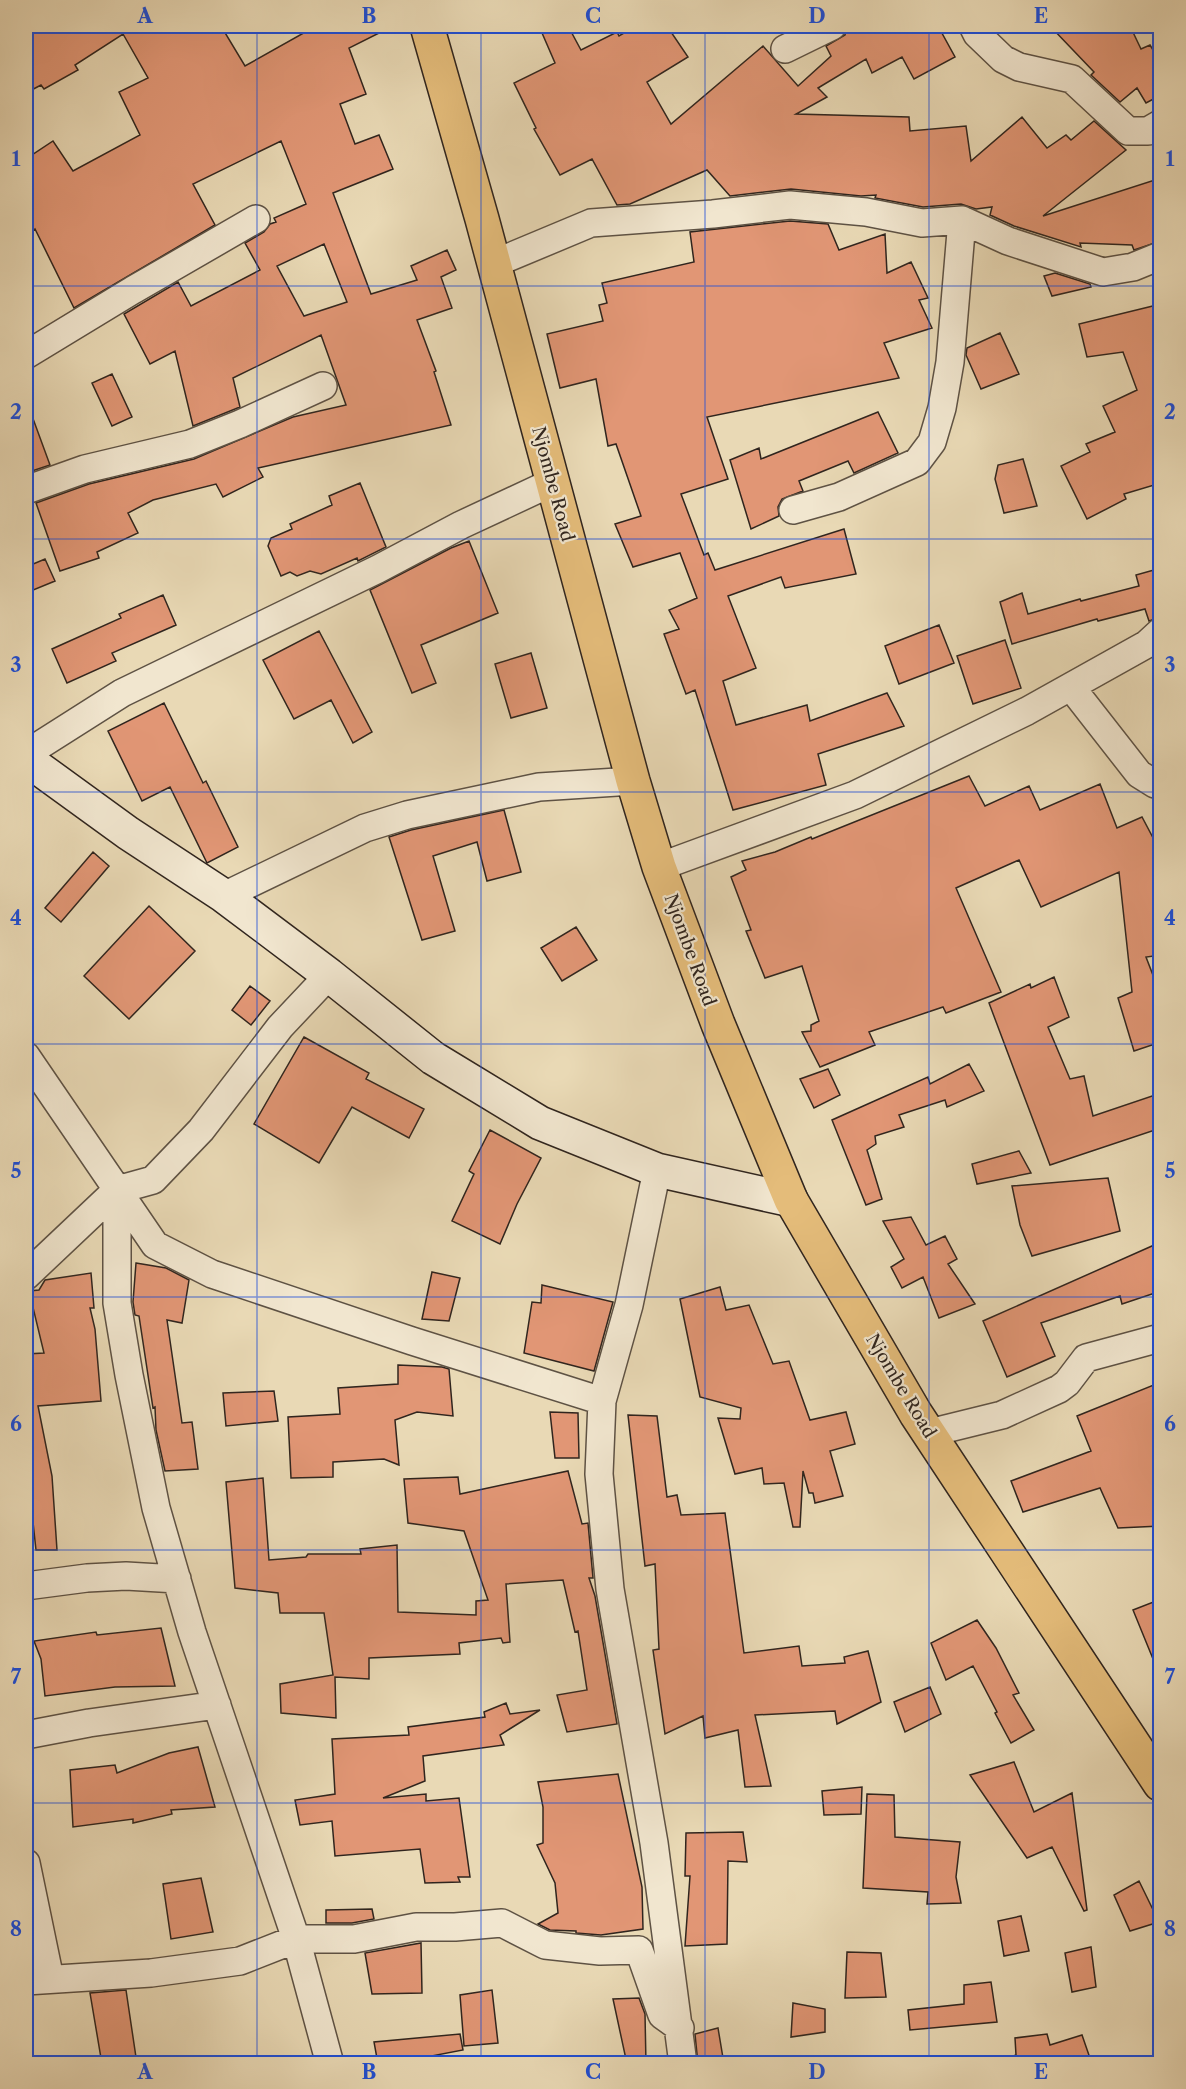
<svg xmlns="http://www.w3.org/2000/svg" width="1186" height="2089" viewBox="0 0 1186 2089" font-family="'Libre Caslon Text',serif">
  <rect width="100%" height="100%" fill="#e9d9b5"/>
  <filter id="stains"><feTurbulence type="fractalNoise" baseFrequency=".00333" numOctaves="4"/><feColorMatrix values="0 0 0 0 .2 0 0 0 0 .09 0 0 0 0 .02 0 0 0 .5 -.17"/></filter>
  <radialGradient id="worn" r=".72"><stop offset=".6" stop-color="#630" stop-opacity="0"/><stop offset="1" stop-color="#630" stop-opacity=".3"/></radialGradient>
  <path fill="#e19675" stroke="#30251e" stroke-width="1.5" fill-rule="evenodd" d="M26,26H221L245,66L316,26H393L349,48L366,94L340,104L355,144L379,135L393,169L333,193L371,294L417,280L411,266L447,250L456,270L441,277L452,308L417,320L436,371L434,372L451,425L258,468L263,477L223,497L216,484L153,500L128,513L138,533L97,552L99,558L60,571L36,503L89,484L194,459L293,417L346,405L321,335L233,378L240,407L193,426L175,351L150,364L124,314L178,282L191,306L260,270L245,243L264,232L270,224L276,222L274,218L306,204L281,141L193,184L215,225L74,308L35,229L26,238V159L53,141L73,171L140,135L119,92L148,78L123,34L75,65L78,70L44,89L41,85L26,93ZM324,244L347,302L304,316L277,266Z
    M539,26H568L581,50L617,32L619,36L636,26H667L688,57L647,82L671,124L763,46L798,86L831,56L826,46L845,35L847,26H938L955,57L914,79L902,57L872,73L866,59L818,88L827,97L796,114L909,117L910,131L966,126L971,161L1022,117L1047,148L1066,135L1071,140L1094,121L1126,150L1043,216L1161,178V241L1134,250L1132,245L1080,243L1081,247L1014,226L990,215L992,207L976,209L961,204L923,207L875,198L876,195L861,196L791,189L730,196L707,170L630,204L617,205L592,159L560,175L534,129L536,128L514,83L555,63Z
    M1050,26H1130L1141,49L1150,45L1161,63V95L1146,103L1137,88L1120,102L1091,75L1094,72Z
    M790,221L828,224L839,250L885,234L887,273L911,262L928,298L919,300L932,328L884,343L899,378L707,417L728,479L681,494L704,555L708,553L715,570L844,529L856,574L785,588L781,577L728,596L756,668L723,681L736,725L807,705L810,721L887,693L904,726L818,754L826,785L733,810L695,690L686,694L664,634L679,629L669,610L697,598L680,553L633,567L615,524L641,516L616,444L608,446L596,379L560,388L547,334L603,321L599,305L607,303L602,283L694,262L690,232Z
    M1055,273L1090,284L1091,287L1052,296L1044,276Z
    M1161,304V483L1124,494L1126,499L1087,519L1061,466L1090,452L1086,444L1115,432L1103,406L1137,390L1123,352L1087,357L1079,324Z
    M1000,333L1019,374L981,389L966,355L967,348Z
    M112,374L132,417L112,426L92,383Z
    M26,405H28L50,465L26,473Z
    M878,412L898,453L854,473L848,461L799,481L803,491L782,499L778,507L779,516L751,529L730,460L759,448L761,459Z
    M1023,459L1037,506L1004,513L995,479L998,465Z
    M360,483L386,547L358,561L357,558L321,574L310,571L297,576L290,572L281,576L268,546L271,538L292,529L290,524L332,505L329,496Z
    M469,541L498,613L421,645L436,683L412,693L370,590L451,548Z
    M45,559L55,581L26,593V567Z
    M1161,568V617L1149,621L1145,609L1098,621L1097,619L1012,644L1000,602L1022,593L1028,614L1080,599L1081,601L1139,586L1136,575Z
    M163,595L176,625L112,653L116,661L67,683L52,649L121,618L119,614Z
    M939,625L954,663L899,684L885,646Z
    M319,631L372,732L353,743L331,700L294,719L263,660Z
    M1005,640L1021,688L973,704L957,656Z
    M531,653L547,708L511,718L495,664Z
    M164,703L203,783L206,781L238,847L207,863L170,787L142,801L108,731Z
    M969,776L985,806L1029,786L1040,810L1100,784L1117,828L1142,817L1161,853V955L1146,957L1161,996V1042L1134,1051L1118,998L1132,992L1119,872L1041,907L1019,860L956,888L1001,992L946,1013L943,1007L869,1032L875,1045L820,1067L802,1032L811,1031V1025L819,1021L802,966L765,978L746,931L751,930L731,877L746,870L742,861L775,852L811,837L812,839Z
    M504,810L521,872L487,881L477,842L433,856L455,931L422,940L389,837L411,830Z
    M93,852L109,866L61,922L45,908Z
    M149,906L195,951L129,1019L84,976Z
    M576,927L597,960L562,981L541,948Z
    M1054,977L1069,1017L1048,1027L1070,1079L1084,1076L1093,1116L1161,1093V1128L1050,1165L989,1003L1030,984L1031,988Z
    M250,986L270,1001L251,1025L232,1010Z
    M304,1037L369,1073L366,1079L424,1109L409,1138L352,1107L319,1163L254,1124Z
    M969,1064L984,1091L947,1107L945,1100L899,1115L904,1127L875,1136L876,1144L867,1150L882,1199L866,1205L832,1120L928,1077L930,1084Z
    M828,1069L840,1095L814,1108L800,1079Z
    M490,1130L541,1158L517,1204L500,1244L452,1221L474,1174L469,1171Z
    M1019,1151L1031,1173L977,1184L972,1164Z
    M1108,1178L1120,1231L1032,1256L1020,1225L1012,1186Z
    M911,1217L926,1245L945,1236L957,1259L948,1264L975,1304L939,1318L923,1277L902,1288L891,1267L904,1259L883,1221Z
    M1161,1242V1291L1122,1304L1120,1296L1041,1323L1055,1356L1007,1377L983,1321Z
    M136,1263L166,1268L189,1280L182,1323L167,1320L182,1423L192,1422L198,1469L165,1471L156,1430L155,1407L153,1408L139,1316L135,1315L133,1302Z
    M432,1272L460,1278L449,1321L422,1319Z
    M91,1273L94,1308H90L95,1329L101,1401L38,1406L52,1476L57,1550H36L29,1485H26V1354L44,1353L29,1291L39,1290L45,1280Z
    M542,1285L613,1302L594,1371L524,1353L532,1302L541,1303Z
    M720,1287L726,1310L749,1305L773,1364L789,1361L810,1420L846,1412L855,1444L830,1451L843,1496L815,1503L813,1493H809L803,1471L800,1527H793L784,1483L764,1484L762,1468L735,1474L718,1418L740,1419L741,1408L700,1397L680,1299Z
    M398,1365L442,1367L449,1369L453,1416L417,1412L395,1420L399,1465L384,1459L333,1462V1477L291,1478L288,1417L340,1414L338,1388L398,1384Z
    M1161,1382V1526L1118,1528L1100,1488L1023,1512L1011,1481L1091,1451L1077,1416Z
    M274,1391L278,1421L226,1426L223,1393Z
    M550,1412L578,1413L579,1458H555Z
    M628,1415L657,1416L667,1497L677,1495L681,1515L725,1513L744,1653L799,1646L802,1666L845,1663L844,1657L868,1651L881,1702L837,1724L835,1711L755,1715L771,1786L745,1787L738,1730L705,1738L703,1716L665,1734L653,1650L659,1649L655,1564L645,1566Z
    M568,1471L582,1524L588,1523L593,1578H589L595,1596L617,1724L567,1732L557,1695L587,1690L578,1631L575,1632L563,1580L506,1584L510,1642L503,1643L501,1638L459,1643L460,1654L369,1658V1679L335,1677L336,1718L281,1713L280,1684L333,1675L324,1613H280L278,1593L235,1588L226,1482L263,1478L269,1560L306,1557L308,1554H361L360,1549L397,1545L398,1612L476,1615V1601L488,1600L464,1531L408,1523L404,1479L458,1477L460,1494Z
    M1161,1599V1676H1160L1133,1610Z
    M977,1620L996,1648L1019,1693L1013,1695L1034,1730L1011,1743L995,1713L997,1712L973,1666L946,1680L931,1643Z
    M161,1628L175,1686L115,1687L45,1696L41,1659L34,1641L96,1632L97,1635Z
    M930,1687L941,1714L905,1732L894,1702Z
    M506,1703L510,1714L540,1710L500,1735L504,1745L423,1756L425,1781L383,1798L426,1794V1801L459,1798L470,1877H458L460,1882L425,1883L420,1849L335,1856L332,1821L300,1825L295,1800L335,1794L332,1739L409,1735L408,1727L485,1717L484,1712Z
    M198,1747L215,1807L171,1810L172,1814L133,1823V1819L73,1827L70,1770L115,1765L117,1773L169,1753Z
    M1014,1762L1034,1812L1072,1793L1087,1910L1084,1911L1052,1847L1027,1858L970,1775Z
    M618,1774L642,1887L643,1929L601,1935L576,1933V1931L550,1930L538,1924L558,1913L555,1883L537,1845L543,1843V1807L538,1782Z
    M862,1787L861,1814L824,1815L822,1791Z
    M867,1794L894,1795L895,1837L960,1842L956,1877L961,1903L927,1904L928,1892L863,1888Z
    M743,1832L747,1862L728,1861L727,1944L685,1946L690,1876H685L686,1833Z
    M201,1878L213,1932L171,1939L163,1884Z
    M1139,1881L1159,1922L1130,1931L1114,1895Z
    M372,1909L374,1919L352,1923H326V1910Z
    M1021,1916L1029,1951L1004,1956L998,1921Z
    M421,1943L422,1993L372,1994L365,1953Z
    M1091,1947L1096,1987L1072,1992L1065,1953Z
    M847,1952L881,1953L886,1997L845,1998Z
    M991,1982L997,2022L910,2030L908,2010L964,2004V1985Z
    M126,1990L137,2064H102L90,1993Z
    M492,1990L498,2043L464,2046L460,1995Z
    M639,1998L645,2014L646,2064H627L613,1999Z
    M793,2003L825,2009V2032L791,2037Z
    M718,2028L724,2064H698L695,2034Z
    M460,2034L463,2050L390,2064H378L374,2042Z
    M1047,2034L1050,2045L1082,2035L1092,2064H1008V2058L1016,2055L1015,2038Z"/>
  <g fill="none" stroke-linecap="round" stroke-linejoin="round">
    <g stroke="#5e5244" stroke-width="30">
      <path id="minor" d="M973,26L977,34L1003,59L1019,67L1072,79L1128,131H1148L1160,124
        M785,49L832,26
        M493,264L591,223L713,214L790,205L866,212L922,223L962,220L1008,241L1103,272L1133,267L1160,256
        M26,355L133,290L256,219
        M26,490L85,469L190,444L240,424L323,386
        M793,510L839,497L917,462L932,442L942,408L950,362L962,220
        M1071,687L1139,774L1155,784L1160,785
        M26,754L122,693L378,569L461,525L553,482
        M659,867L855,795L1027,711L1147,644L1160,632
        M224,896L365,828L407,815L539,787L633,781
        M329,975L280,1027L201,1130L153,1180L117,1190V1303L129,1375L156,1508L192,1632L296,1939L330,2064
        M26,1056L155,1245L212,1274L412,1341L602,1401
        M657,1170L629,1305L602,1401L599,1474L610,1589L654,1843L683,2064
        M26,1276L117,1190
        M929,1433L1002,1415L1059,1389L1067,1383L1086,1358L1160,1338
        M26,1586L87,1578L126,1576L177,1579
        M26,1735L89,1723L217,1705
        M26,1863L50,1979
        M26,1981L151,1973L240,1961L296,1939H354L416,1927H455L502,1923L545,1945L600,1951L639,1950L662,2015L680,2028"/>
    </g>
    <g stroke="#30251e" stroke-width="36">
      <path id="secondary" d="M26,759L128,833L224,896L329,975L433,1058L540,1123L657,1170L791,1200"/>
    </g>
    <g stroke="#30251e" stroke-width="36">
      <path id="trunk" d="M427,26L482,219L633,781L659,867L718,1024L791,1200L916,1414L1160,1784"/>
    </g>
    <use href="#minor" stroke="#f1e6cf" stroke-width="27"/>
    <use href="#secondary" stroke="#f1e6cf" stroke-width="33"/>
    <use href="#trunk" stroke="#e4bc7a" stroke-width="33"/>
  </g>
  <path fill="none" stroke="#1d4ed8" stroke-width="1.5" stroke-opacity="0.55" d="M257,26V2064M481,26V2064M705,26V2064M929,26V2064M26,286H1160M26,539H1160M26,792H1160M26,1044H1160M26,1297H1160M26,1550H1160M26,1803H1160"/>
  <g text-anchor="middle" dominant-baseline="central" stroke-width="4.5" stroke-linejoin="round" paint-order="stroke">
    <g font-size="18" fill="#30251e" stroke="#f1e6cf">
      <text transform="translate(553 484) rotate(75)">Njombe Road</text>
      <text transform="translate(690 950) rotate(70)">Njombe Road</text>
      <text transform="translate(901 1386) rotate(59)">Njombe Road</text>
    </g>
  </g>
  <rect width="1186" height="2089" fill="none" stroke="#e9d9b5" stroke-width="66"/>
  <rect x="33" y="33" width="1120" height="2023" fill="none" stroke="#1d4ed8" stroke-width="2"/>
  <g font-size="20" text-anchor="middle" font-weight="bold" fill="#1d4ed8">
    <text x="145" y="23">A</text>
    <text x="369" y="23">B</text>
    <text x="593" y="23">C</text>
    <text x="817" y="23">D</text>
    <text x="1041" y="23">E</text>
    <text x="16" y="166">1</text>
    <text x="1170" y="166">1</text>
    <text x="16" y="419">2</text>
    <text x="1170" y="419">2</text>
    <text x="16" y="672">3</text>
    <text x="1170" y="672">3</text>
    <text x="16" y="925">4</text>
    <text x="1170" y="925">4</text>
    <text x="16" y="1178">5</text>
    <text x="1170" y="1178">5</text>
    <text x="16" y="1431">6</text>
    <text x="1170" y="1431">6</text>
    <text x="16" y="1684">7</text>
    <text x="1170" y="1684">7</text>
    <text x="16" y="1936">8</text>
    <text x="1170" y="1936">8</text>
    <text x="145" y="2079">A</text>
    <text x="369" y="2079">B</text>
    <text x="593" y="2079">C</text>
    <text x="817" y="2079">D</text>
    <text x="1041" y="2079">E</text>
  </g>
  <rect width="100%" height="100%" filter="url(#stains)"/>
  <rect width="100%" height="100%" fill="url(#worn)"/>
</svg>
